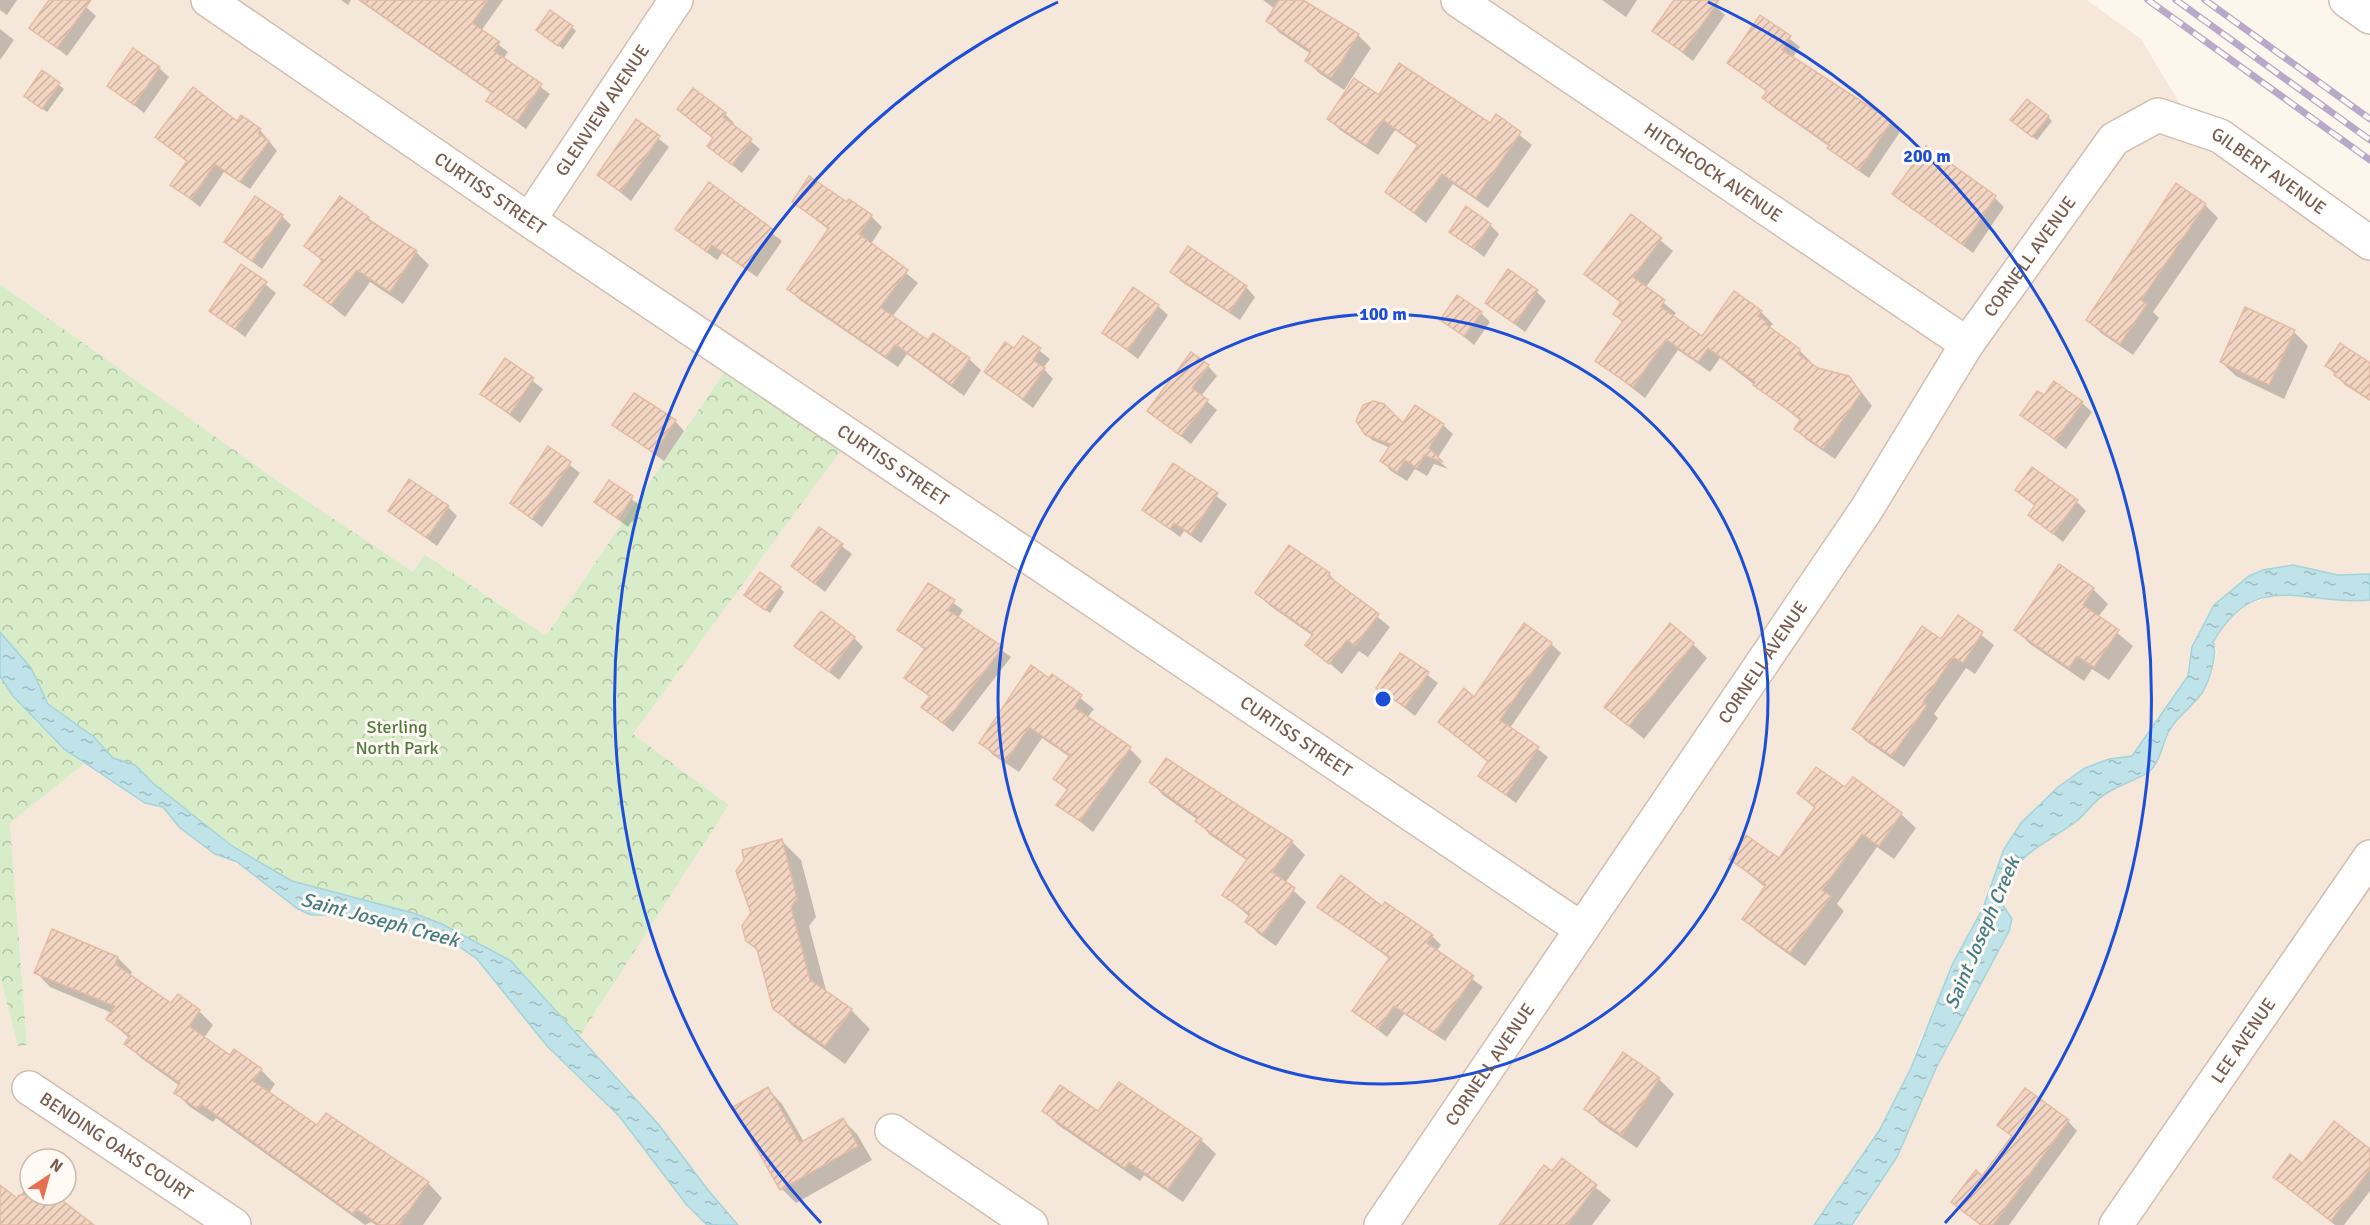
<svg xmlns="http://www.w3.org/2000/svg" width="2370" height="1225" viewBox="0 0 2370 1225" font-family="Signika,sans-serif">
  <defs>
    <pattern id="park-crowns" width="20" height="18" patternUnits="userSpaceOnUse" patternTransform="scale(1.5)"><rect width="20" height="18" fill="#d8ecc9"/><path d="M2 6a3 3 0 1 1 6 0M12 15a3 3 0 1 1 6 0" fill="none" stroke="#b4c2a5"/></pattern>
    <pattern id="water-ripples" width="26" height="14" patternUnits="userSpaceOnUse" patternTransform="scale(1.5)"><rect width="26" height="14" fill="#bfe3e8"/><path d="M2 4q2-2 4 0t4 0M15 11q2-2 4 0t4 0" fill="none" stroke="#a0bbbe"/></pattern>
    <pattern id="building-hatch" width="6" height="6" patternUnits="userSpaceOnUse" patternTransform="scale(1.5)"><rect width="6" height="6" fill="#f3d5c3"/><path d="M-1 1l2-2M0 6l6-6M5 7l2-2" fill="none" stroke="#cab0a1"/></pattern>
  </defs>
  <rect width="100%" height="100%" fill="#fdf6ec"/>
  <path fill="#f5e8da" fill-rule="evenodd" d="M0,0H2087L2141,39L2204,144L2370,261V574L2338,575L2293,565L2201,632L2192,647L2189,676L2132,756L2109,759L2004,849L1983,908L1919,1042L1911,1068L1879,1131L1814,1225H738L708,1191L659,1125L580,1036L729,805L633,734L841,449L725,370L546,637L426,554L413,572L295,493L0,284Z
    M2276,594L2370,600V1225H1854L1897,1157L1936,1068L2009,931L1999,899L2006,881L2026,854L2077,820L2103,795L2139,775L2147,774L2170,729L2202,693L2214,664L2217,651L2213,642L2227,619L2248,605Z
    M84,764L145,803L163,806L179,827L215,854L369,924L430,937L461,948L477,959L547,1046L619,1116L686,1204L707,1225H0V976L18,1045L27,1044L10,823ZM30,1159H66V1195H30Z"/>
  <path fill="url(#park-crowns)" d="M0,284L295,493L413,572L425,554L546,636L726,369L841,450L633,734L729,805L580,1036L511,961L442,924L413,913L292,881L232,846L154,784L135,765L113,758L94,737L48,704L31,668L0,632Z
    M0,676C22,710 52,740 84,764L10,823L27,1045L18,1046L0,976Z"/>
  <path fill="url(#water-ripples)" stroke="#a5d3da" stroke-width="1.5" d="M2293,565L2338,575L2370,574V600C2306,607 2257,566 2213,642C2218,654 2209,682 2202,693C2192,707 2177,716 2169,731C2162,744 2160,763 2149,772C2139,779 2116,786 2104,795C2094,801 2087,812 2078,820C2039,850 2020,847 1999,899L2012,919L2009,931L1936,1068L1897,1157L1852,1225H1814L1879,1131L1911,1068L1952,965L1983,908L2004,849L2021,823L2058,787L2085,768L2109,759L2132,756L2188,676L2192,647L2214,605L2249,576L2263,570Z
    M0,632L31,668L48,704L94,737L113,758L135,765L154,784L232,846L292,881L413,913L442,924L511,961L659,1125L708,1190L738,1225H707L686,1204L619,1116L547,1046L477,959L461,948L400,928L369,924L350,915H311L298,909L237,862L215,854L179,827L163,807L145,803L64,749L13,696L0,676Z"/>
  <path fill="#0003" d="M0,0H17L7,15L0,10Z
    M51,0H78L96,16L67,56L31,28Z
    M341,0H351L348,5Z
    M358,0H503L481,31L508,52L503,59L550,94L526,129L488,101L493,94Z
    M1263,0H1303L1333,21L1334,19L1358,35L1371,48L1344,90L1319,73L1307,61L1311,54L1280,33L1268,21L1275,9Z
    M1602,0H1637L1626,17Z
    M1675,0H1708L1725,15L1693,61L1654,31Z
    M1761,17L1800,47L1792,58L1891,123L1900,132L1869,178L1839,157L1830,147L1773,107L1764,98L1768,93L1729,63Z
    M572,27L576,31L563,49L538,30Z
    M0,29L14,40L0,60Z
    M159,68L169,77L144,113L109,85Z
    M42,72L64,89L47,112L30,100Z
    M1379,97L1490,125L1496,116L1532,145L1488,208L1453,184L1426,223L1387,192L1419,147L1395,130L1378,155L1340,130L1329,119Z
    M679,109L725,114L734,123L732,126L760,149L742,173L709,146L714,139Z
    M2048,117L2052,121L2037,140L2016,124Z
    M637,122L669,147L631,201L599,175Z
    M260,130L277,151L250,189L224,172L200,207L172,185L188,162L166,145Z
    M709,184L782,241L757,277L722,253L717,260L677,229Z
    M2176,185L2205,205L2218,218L2153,312L2159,318L2133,355L2101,333L2088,320Z
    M1894,194L1995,198L2004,207L1973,253Z
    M793,202L847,204L871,216L882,227L871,244L918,283L892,317L929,343L934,335L969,359L981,370L964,396L907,354L898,367L800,300L789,289L829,230Z
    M282,216L291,225L262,269L225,242Z
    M1632,216L1673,251L1645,288L1676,313L1673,317L1703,338L1761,312L1773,324L1770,327L1799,350L1811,362V365L1817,370L1848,378L1860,390L1872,406L1835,459L1807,440L1796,429L1801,421L1720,358L1710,372L1678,350L1645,398L1597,361L1623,323L1615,314L1622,304L1586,274Z
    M368,218L416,252L429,265L403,304L370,282L345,317L306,285L323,262L306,246Z
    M1490,225L1499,234L1484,257L1450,231Z
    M242,266L276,293L245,337L211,311Z
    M1172,272L1246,287L1255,297L1240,320L1182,282Z
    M1537,292L1546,301L1525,332L1487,303Z
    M1158,306L1168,315L1138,359L1104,333Z
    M1481,313L1490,322L1474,345L1442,319Z
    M2294,332L2308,346L2284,399L2236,376L2221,362Z
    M1023,338L1050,359L1043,368L1053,379L1033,408L986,372L1015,350Z
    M505,360L543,389L520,423L482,394Z
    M2370,365V401L2345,385L2327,366Z
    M1208,366L1217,376L1201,396L1217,410L1191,444L1149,411Z
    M2082,403L2092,412L2066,449L2022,415Z
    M1368,404L1404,426L1443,425L1453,434L1437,459L1448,469L1434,464L1427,476L1415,469L1407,481L1391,471L1382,461L1390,448L1372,440L1362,430L1358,420L1361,410Z
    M675,421L684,431L664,461L614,425Z
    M548,448L580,473L542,527L511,503Z
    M1174,465L1227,504L1201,543L1184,531L1180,537L1144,510Z
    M609,482L642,507L628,527L595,502Z
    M2017,490L2077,502L2086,511L2063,542L2030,515L2036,507Z
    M448,507L457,516L437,546L389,511Z
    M819,529L852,554L825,592L792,566Z
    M1289,547L1329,574L1341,587L1390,627L1368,657L1359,651L1342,674L1307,644L1313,636L1269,605L1257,593Z
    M2059,566L2093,589L2108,604L2098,617L2133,646L2109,680L2092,669L2084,681L2030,644L2016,630Z
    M929,585L963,610L958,618L1011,657L953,732L923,707L931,698L906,678L925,650L899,629Z
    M780,588L784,592L770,613L751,600Z
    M1958,617L1994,645L1975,674L1966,668L1934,714L1938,718L1904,767L1866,741L1854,729L1942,641Z
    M854,638L863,647L839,680L796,646Z
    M1551,644L1561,653L1510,728L1548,757L1516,803L1480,776L1489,763L1440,722Z
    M1693,644L1707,658L1644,739L1606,707Z
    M1401,655L1438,683L1415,716L1378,687Z
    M1052,676L1094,709L1087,718L1130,749L1142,761L1093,832L1058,804L1068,791L1055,779L1070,757L1042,738L1019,772L993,755L981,742Z
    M1853,779L1901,814L1916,828L1894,859L1877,847L1837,904L1844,911L1805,966L1759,933L1744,919L1766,888L1731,859L1779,860L1815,809L1799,793L1846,790Z
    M1151,782L1292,842L1305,855L1285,883L1306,902L1276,946L1259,934L1247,922L1250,917L1224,895L1248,861L1209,834L1198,820L1163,795Z
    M782,841L801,860L816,917L809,926L827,994L851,1010L870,1029L845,1064L794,1027L774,1008L760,953L747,941L753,913Z
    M1319,907L1382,908L1432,936L1441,945L1436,952L1483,987L1445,1041L1404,1014L1387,1037L1354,1011L1390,959Z
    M118,958L132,972L130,976L171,1005L199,1011L213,1025L204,1038L231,1057L261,1070L275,1084L269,1093L318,1127L428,1183L442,1198L423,1225H376L371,1222L365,1225L216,1118L213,1122L190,1107L176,1093L180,1086L141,1058L126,1044L130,1039L108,1019L112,1013L50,987L36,972Z
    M1623,1055L1659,1079L1674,1094L1637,1148L1600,1123L1586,1109Z
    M1119,1084L1201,1140L1216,1154L1183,1202L1144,1175L1140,1181L1058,1125L1044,1111L1099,1113Z
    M768,1089L782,1104L804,1142L843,1120L857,1134L872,1160L796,1203L782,1189Z
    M2068,1121L2077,1131L2009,1225H1980L1953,1202L1983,1178L2013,1138L1999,1125Z
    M2370,1151V1191L2344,1225H2335L2275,1177L2302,1166Z
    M1562,1160L1611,1200L1592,1225H1501Z
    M30,1183V1195H53L93,1225H0V1187L17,1200Z"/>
  <path fill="url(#building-hatch)" stroke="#e6bba3" stroke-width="1.5" d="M49,0H91L57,48L29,28Z
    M360,0H488L472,23L500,42L494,51L542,84L517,121L486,101L492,92Z
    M1279,0H1303L1359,34L1331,78L1305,61L1311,51L1266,21Z
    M1674,0H1719L1683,52L1652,31Z
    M550,10L573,26L558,46L536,30Z
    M1760,15L1791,36L1782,50L1892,121L1859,170L1827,148L1830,145L1762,98L1767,91L1727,63Z
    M133,48L160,67L134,105L107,86Z
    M1399,63L1490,123L1496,114L1521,132L1476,198L1442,174L1414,213L1385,192L1418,145L1383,120L1366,145L1327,119L1354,78L1379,95Z
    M42,70L60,83L42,109L24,96Z
    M193,87L237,121L241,115L261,129L258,133L269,141L240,182L215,164L191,199L170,185L187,161L155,137Z
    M693,88L726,113L723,117L752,139L732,165L707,146L713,138L677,109Z
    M2027,99L2049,116L2032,137L2010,120Z
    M636,119L660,136L621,192L597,175Z
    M1926,146L1996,196L1963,245L1892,194Z
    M809,176L847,202L849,199L872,215L859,234L908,270L880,307L928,340L933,333L970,358L952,385L895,344L886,357L787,289L829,228L792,202Z
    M709,182L774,230L747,269L712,245L707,252L675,229Z
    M2176,183L2206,204L2141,300L2147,304L2120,344L2086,320Z
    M255,196L283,215L252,261L224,242Z
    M340,196L369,217L367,219L417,251L390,292L357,270L331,305L304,285L323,260L304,246Z
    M1466,206L1491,224L1474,249L1449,232Z
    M1631,214L1662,238L1633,277L1665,300L1661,307L1702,336L1734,291L1762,311L1758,316L1767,322L1765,324L1800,349L1799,355L1818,368L1849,376L1861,393L1823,449L1794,429L1801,419L1753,385L1755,382L1708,348L1698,362L1666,339L1633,387L1595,361L1623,321L1613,314L1621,302L1584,274Z
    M1188,246L1247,286L1230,312L1170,272Z
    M241,264L267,282L235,329L209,311Z
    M1508,269L1538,290L1515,324L1485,303Z
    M1133,287L1159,305L1128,350L1102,333Z
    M1457,295L1482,312L1464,336L1440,320Z
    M2245,307L2295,330L2269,385L2220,362Z
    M1023,336L1041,348L1033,360L1045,368L1023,399L984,372L1005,342L1014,348Z
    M2340,343L2370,363V400L2334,375L2336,372L2325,366Z
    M1191,352L1209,365L1192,388L1208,400L1181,436L1147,411Z
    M505,358L534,378L510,414L480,394Z
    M2054,381L2083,402L2056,440L2020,415L2037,391L2044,395Z
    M634,393L676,420L654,453L612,425Z
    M1373,401L1384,404L1403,423L1415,405L1444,424L1429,448L1443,462L1424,455L1417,468L1405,460L1397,472L1380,461L1391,444L1365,435L1356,421L1363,405Z
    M548,446L571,462L532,519L510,503Z
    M1173,463L1218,493L1191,534L1174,523L1170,529L1142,510Z
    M2032,467L2078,500L2053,534L2028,515L2035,505L2015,490Z
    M409,479L449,506L427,538L388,511Z
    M609,480L633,496L618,519L594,502Z
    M819,527L843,544L815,584L791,566Z
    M1289,545L1330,573L1328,576L1379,614L1355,646L1347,640L1329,664L1305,645L1313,634L1255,593Z
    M2059,564L2094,588L2083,605L2119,630L2094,667L2077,656L2069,668L2014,630Z
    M760,572L781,587L765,610L744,595Z
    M928,583L955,600L948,610L1003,647L944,724L921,707L930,696L904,678L925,648L897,630Z
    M821,611L855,637L829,672L794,646Z
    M1958,615L1983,632L1963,663L1953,657L1923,702L1927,705L1892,756L1852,729L1922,626L1941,639Z
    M1524,623L1552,643L1500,720L1539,747L1506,795L1478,776L1488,761L1438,722L1464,688L1474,697Z
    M1670,623L1694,643L1629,726L1604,707Z
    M1400,653L1429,672L1405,707L1376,688Z
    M1031,665L1049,678L1052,674L1082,695L1074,707L1131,747L1080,821L1056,805L1068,789L1053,779L1070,755L1029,727L1006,761L979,743Z
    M1166,758L1293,841L1272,872L1295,888L1263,934L1245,922L1250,914L1222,895L1247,859L1195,821L1198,817L1149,782Z
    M1816,767L1845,787L1853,777L1902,813L1879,846L1862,834L1822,890L1831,896L1790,953L1742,919L1766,885L1729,859L1746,835L1779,858L1815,807L1797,793Z
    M782,839L797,898L791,907L810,980L852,1009L825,1046L773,1009L757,949L746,941L742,926L751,913L736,871L744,860L742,850Z
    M1341,875L1382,906L1385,902L1433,935L1427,943L1474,976L1435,1033L1394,1006L1378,1029L1352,1011L1390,957L1317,907Z
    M52,929L118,957L115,964L171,1003L178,994L200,1010L189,1026L230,1055L234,1049L262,1069L253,1081L317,1125L326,1113L429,1182L399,1225H380L356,1209L353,1214L201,1104L198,1109L174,1093L180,1083L124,1044L130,1036L106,1019L115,1006L34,973Z
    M1623,1052L1660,1078L1622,1135L1584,1109Z
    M1119,1082L1202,1139L1168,1189L1129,1162L1125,1168L1042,1111L1060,1085L1098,1111Z
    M768,1087L800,1143L843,1118L858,1146L780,1190L733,1107Z
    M2025,1088L2069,1120L1993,1225H1981L1951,1202L1976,1170L1982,1176L2012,1136L1997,1125Z
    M2334,1121L2370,1149V1169L2331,1221L2273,1177L2290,1154L2302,1163Z
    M1562,1158L1597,1185L1567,1225H1499L1544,1165L1552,1171Z
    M0,1185L17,1198L19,1195H55L94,1225H0Z"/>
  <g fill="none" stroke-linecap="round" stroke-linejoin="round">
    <g stroke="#d1beb0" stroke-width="36">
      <g id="minor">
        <path id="s1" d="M208,0L529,220L1580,928"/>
        <path id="s2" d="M1458,0L1967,344"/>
        <path d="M2346,0L2370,17"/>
        <path id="s3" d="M529,220L676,0"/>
        <path id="s4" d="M29,1088L234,1225"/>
        <path d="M892,1131L1031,1225"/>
        <path id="s5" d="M1381,1225L1866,510L1967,344L2114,139L2158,115L2220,136L2370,243"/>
        <path id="s6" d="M2116,1225L2370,857"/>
      </g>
    </g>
    <use href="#minor" stroke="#fff" stroke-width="33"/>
    <g stroke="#b9a8c9" stroke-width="7">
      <path id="rail" d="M2148,0L2370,160
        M2176,0L2370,140
        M2205,0L2370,119"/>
    </g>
    <use href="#rail" stroke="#fffaf3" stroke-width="4.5" stroke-dasharray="14" stroke-linecap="butt"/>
  </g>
  <g fill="none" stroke="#1d4ed8" stroke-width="3">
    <circle cx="1383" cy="699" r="385"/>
    <path d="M821 1223A769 769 0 0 1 1058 2M1708 2A769 769 0 0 1 1945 1223"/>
  </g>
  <g text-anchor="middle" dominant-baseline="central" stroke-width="6" stroke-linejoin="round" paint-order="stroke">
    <g font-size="18" fill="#7a5c4d" stroke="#fffaf3">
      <text stroke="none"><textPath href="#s3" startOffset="132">GLENVIEW AVENUE</textPath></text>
      <text stroke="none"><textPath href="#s2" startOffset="308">HITCHCOCK AVENUE</textPath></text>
      <text stroke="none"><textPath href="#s5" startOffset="1486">GILBERT AVENUE</textPath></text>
      <text stroke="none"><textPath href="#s1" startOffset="342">CURTISS STREET</textPath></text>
      <text stroke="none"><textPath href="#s5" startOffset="1166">CORNELL AVENUE</textPath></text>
      <text stroke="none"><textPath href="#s1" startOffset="828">CURTISS STREET</textPath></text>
      <text stroke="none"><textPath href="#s5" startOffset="680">CORNELL AVENUE</textPath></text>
      <text stroke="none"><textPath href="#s1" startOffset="1314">CURTISS STREET</textPath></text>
      <text stroke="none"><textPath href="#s6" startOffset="224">LEE AVENUE</textPath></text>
      <text stroke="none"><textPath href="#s5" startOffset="194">CORNELL AVENUE</textPath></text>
      <text stroke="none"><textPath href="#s4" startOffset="105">BENDING OAKS COURT</textPath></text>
    </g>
    <g font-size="18" fill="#537a41" stroke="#fffaf3">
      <text x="397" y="727">Sterling<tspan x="397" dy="21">North Park</tspan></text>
    </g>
    <g font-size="20" font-style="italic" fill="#437c86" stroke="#fffaf3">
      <text transform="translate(380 920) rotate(15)">Saint Joseph Creek</text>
      <text transform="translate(1982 933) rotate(-67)">Saint Joseph Creek</text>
    </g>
  </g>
  <circle cx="1383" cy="699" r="9" fill="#1d4ed8" stroke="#fffaf3" stroke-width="3"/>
  <g font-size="18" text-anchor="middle" font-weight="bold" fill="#1d4ed8" stroke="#fffaf3" stroke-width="6" stroke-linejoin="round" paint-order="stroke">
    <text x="1927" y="162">200 m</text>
    <text x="1383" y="320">100 m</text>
  </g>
  <g transform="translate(48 1177) rotate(36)"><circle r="28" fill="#fffaf3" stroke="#cabbb1" stroke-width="1.5"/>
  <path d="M0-4.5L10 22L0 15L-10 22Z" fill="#e76f51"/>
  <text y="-9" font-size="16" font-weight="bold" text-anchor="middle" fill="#7a5c4d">N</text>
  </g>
</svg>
